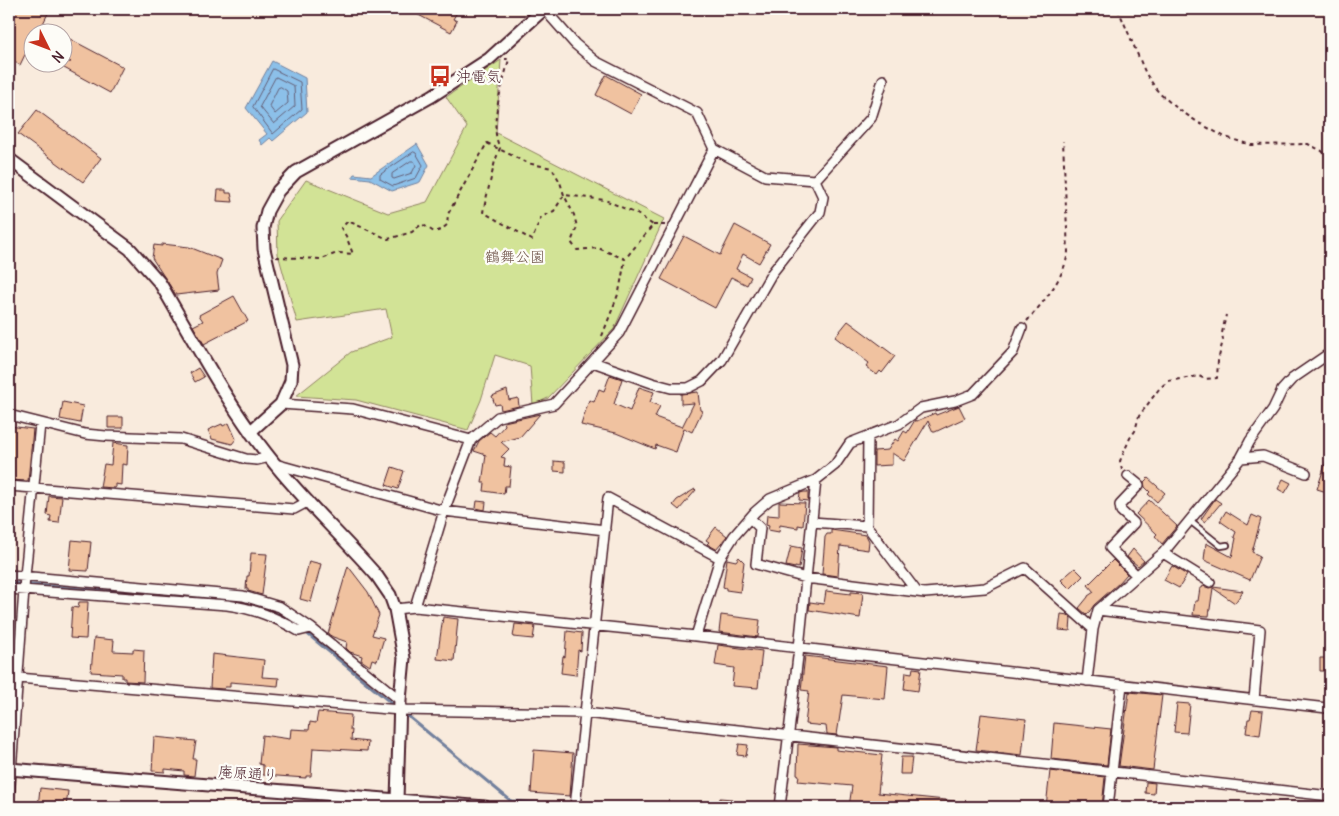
<svg xmlns="http://www.w3.org/2000/svg" width="1339" height="816" viewBox="0 0 1339 816" font-family="Delius,'Klee One',sans-serif">
  <rect width="100%" height="100%" fill="#f9ebdd"/>
  <filter id="ink" filterUnits="userSpaceOnUse"><feTurbulence type="fractalNoise" baseFrequency=".02" numOctaves="2"/><feDisplacementMap in="SourceGraphic" scale="10" xChannelSelector="R" yChannelSelector="G"/><feConvolveMatrix kernelMatrix="1 2 1 2 8 2 1 2 1" color-interpolation-filters="sRGB"/></filter>
  <g filter="url(#ink)">
    <path fill="#d2e396" stroke="#8e8160" d="M501,60L496,133L664,219L614,329L548,398L533,405L530,366L495,355L481,400L468,430L356,400L296,396L351,352L392,337L386,309L297,322L278,254L277,221L306,180L388,213L427,202L467,127L446,97Z"/>
    <path fill="#8cc0e9" stroke="#72809d" d="M272,61L305,78L307,112L273,141L270,138L262,145L259,140L267,134L246,108Z
      M417,144L429,165L420,182L392,191L370,179L352,177L354,174L371,176Z"/>
    <g fill="none" stroke-linecap="round" stroke-linejoin="round">
      <path stroke="#645f77" stroke-width="1" d="M273,69L300,82L302,109L273,134L253,107Z
        M276,77L294,86L295,106L274,124L260,107Z
        M281,87L287,91L288,103L275,114L269,106L278,88Z
        M414,152L416,153L423,165L416,178L393,186L380,179V175Z
        M411,161H414L416,165L412,173L394,179L392,178V174Z"/>
      <path stroke="#72809d" stroke-width="3" d="M9,583L203,599
        M229,601C250,603 273,610 291,622
        M304,631L396,707
        M403,712L511,801L588,807"/>
    </g>
    <path fill="#f0c2a0" stroke="#4a1f2b" d="M9,9H50L40,30L38,29L36,32H32V40L20,65L9,59Z
      M407,9H459L453,19L457,21L451,32Z
      M62,39L68,42L70,39L123,67L110,93L53,62H71L62,58Z
      M606,75L641,94L631,114L596,95Z
      M37,110L101,158L83,182L18,134Z
      M218,190H226V193H231L233,202L217,201Z
      M735,225L770,244L759,263L743,254L736,269L751,277L747,285L731,277L715,308L661,279L684,236L720,255Z
      M162,244L189,247L222,260L217,274L219,290L176,295L152,258L154,245L162,246Z
      M234,296L248,321L204,344L193,326L203,321L199,315Z
      M848,321L895,356L882,373L880,371L877,375L866,367L869,363L835,337Z
      M198,368L204,377L195,382L190,373Z
      M610,375L622,379L614,404L630,411L639,387L654,392L650,402L660,406L655,417L682,427L694,403L681,404V394L698,392L700,410L702,411L692,432L684,428L676,452L656,445L655,449L616,433L581,425L589,400L594,402L599,389L604,391Z
      M507,390L509,400L518,398L519,406L501,410L500,404L495,405L492,396Z
      M63,402L83,406L80,423L60,419Z
      M959,406L965,418L935,432H933L928,421L904,461L892,453V465L874,466V451L888,450L895,439L898,441L904,431L907,433L915,420L917,421L935,413L936,415Z
      M540,414L520,437L501,442L509,449L501,457L505,458L504,466L511,467L509,486H505L504,494L484,491L485,483H482L486,455L474,451L479,441L490,432L495,436L505,425L504,422Z
      M108,417H123V428H108Z
      M229,423L236,439L232,444L212,439L208,430L222,424L223,426Z
      M9,426L33,429L28,481L9,480Z
      M113,443L128,445L127,465L122,464L121,485L115,484V488L100,487L104,464L111,465Z
      M1329,453H1330V493L1317,489Z
      M554,461L565,462V472L554,471Z
      M392,467L404,471L398,489L386,485Z
      M1148,478L1165,493L1157,502L1148,494L1150,492L1145,487L1144,482Z
      M1283,479L1291,483L1285,493L1278,489Z
      M695,489L696,490L679,510L673,505L677,500Z
      M804,492H808V501L799,500L800,493Z
      M49,496L62,497L59,523L50,522L51,516L47,515Z
      M1215,499L1221,503L1205,522L1201,519Z
      M1149,500L1177,526L1162,544L1155,536L1157,534L1136,514Z
      M477,501L486,502L485,510L476,508Z
      M779,502L805,503L803,526L798,525V528L780,525L779,532L768,530L769,526L766,525L767,515L779,516Z
      M1226,511L1248,525L1252,515L1261,519L1252,552L1260,556L1250,580L1204,560L1206,543L1232,557L1236,538L1234,537L1236,532L1220,521Z
      M716,527L727,536L716,549L707,544L709,542L706,540Z
      M831,530L866,535L869,541L868,550L840,546L838,576L822,574L825,537L827,534H831Z
      M72,540L91,542L88,571L69,570Z
      M791,546L802,548L799,568L795,567V568L786,566Z
      M1133,549L1144,561L1138,566L1127,557Z
      M251,553L267,554L262,595L248,591V589H246L247,576H249Z
      M739,557L744,562L740,592L726,590V588L723,587L727,559L736,561Z
      M1113,560L1127,574L1119,583L1094,605L1087,615L1079,608L1088,597V596L1094,592L1088,585Z
      M309,561L321,564L311,602L300,599Z
      M348,566L368,592L379,615L372,635L384,638L377,661L372,659L370,666L361,660L362,656L350,652L346,648L347,642L333,637L328,634Z
      M1172,566L1187,575L1179,588L1164,580Z
      M1075,568L1083,576L1070,589L1061,580Z
      M1203,586L1209,588L1213,587L1243,591L1235,603L1213,588L1209,616L1193,615L1195,601H1198L1200,588H1202Z
      M826,591L851,594V592L863,593L860,618L809,610L810,602L824,604Z
      M79,602H88L86,639L70,638L72,607L78,608Z
      M1061,614L1068,615L1071,618L1070,631L1059,630Z
      M721,615L760,620L758,637L719,632Z
      M443,617L458,619L454,661L437,659Z
      M515,624L535,626L533,639L513,637Z
      M567,631L582,633L581,651L578,650L576,675L561,673L563,656L565,657Z
      M94,638L114,640L113,651L133,652V649L144,650L143,682L125,681V678H122V674L91,672Z
      M718,645L762,651L758,688L732,686L734,668L715,665Z
      M212,654L264,660L262,677L279,678L278,686L230,682V687H225L224,689L210,688Z
      M805,656L888,666L885,699L843,695L837,735L827,734L826,726L805,724L809,691L801,690Z
      M1320,658H1330V671H1320Z
      M913,668L921,669L918,691L904,689L906,672L912,673Z
      M1129,692L1162,695L1153,770L1119,766Z
      M1177,703L1190,704L1187,733L1174,732Z
      M1252,710L1263,711L1260,735L1246,733L1248,719H1250Z
      M318,712L351,715L350,730H352L351,740L368,742L367,751L313,748L311,776H306V778L263,775V765L259,764L262,735L290,739L291,729L309,730L310,722L316,723Z
      M981,714L1026,719L1022,755L976,750Z
      M1054,723L1111,729L1107,765L1051,759Z
      M154,737L196,741L193,759H196L194,776L184,775V771L165,769V772L152,771Z
      M739,744L748,745L746,756L737,755Z
      M798,744L836,747V750L882,755L878,793L955,801V807H849L852,786L798,781L799,775L797,774Z
      M534,750L573,753L570,796L531,793Z
      M901,757H912L910,774H900Z
      M1050,771L1105,777L1102,807H1046Z
      M1146,782L1155,783L1154,794L1145,793Z
      M40,788L68,791L66,807H38Z
      M720,798L732,799L731,807H719Z"/>
    <g fill="none" stroke-linecap="round" stroke-linejoin="round">
      <g stroke="#4a1f2b" stroke-width="8">
        <path id="service" d="M1190,521L1221,546L1227,545"/>
      </g>
      <g stroke="#4a1f2b" stroke-width="12">
        <path id="minor" d="M714,149L765,176L815,180
          M593,362L652,383L671,388H688L702,381L722,360L772,273L820,212L823,197L815,180L871,118L883,80
          M281,404L353,409L471,440
          M9,415L85,434L106,436L181,439L246,459L257,460L270,457
          M868,436L867,526L917,592
          M1241,458L1263,456L1306,473
          M275,464L444,511L605,530
          M1128,476L1139,485L1120,505L1121,511L1134,523L1110,548L1137,576
          M9,486L294,509L309,501
          M750,518L760,528L756,564L806,578L925,593L985,588L1025,568L1093,629
          M812,522L867,526
          M1163,553L1241,458L1250,441L1273,409L1282,390L1292,379L1330,353
          M9,575L243,596L280,607L311,628L400,700
          M9,589L227,605C255,609 275,617 299,631L311,628
          M415,607L444,511L471,440L498,417L554,404L619,333L714,149L697,113L595,61L575,44L544,9
          M395,609L415,607L696,636L1327,708L1330,710
          M1098,610L1260,630L1254,700
          M696,636L720,558L734,536L755,512L770,499L816,480L835,465L850,443L899,424L921,408L955,401L973,394L1013,352L1022,328
          M18,678L400,710L585,713L1330,796
          M1087,681L1093,629L1098,610L1163,553L1210,582
          M9,799L25,576L40,424
          M375,807L380,798
          M575,807L608,498L720,558
          M780,807L799,648L816,480
          M1108,807L1122,685"/>
      </g>
      <g stroke="#4a1f2b" stroke-width="15">
        <path id="tertiary" d="M9,159L130,249L160,283C196,344 229,408 274,463C306,503 344,538 377,576L390,595L395,609L404,658L400,700L397,800
          M250,432L281,404L291,381L292,365L264,249L263,228L267,211L278,191L296,172L432,96L489,59L544,9
          M9,769L485,807"/>
      </g>
      <path stroke="#4a1f2b" stroke-width="2" stroke-dasharray="4 4" stroke-linecap="butt" d="M1118,9L1146,74L1159,93L1178,109L1199,123L1225,137L1251,145L1308,144L1322,151L1330,159
        M653,225H665
        M276,257L322,259L337,253L353,254L346,236L341,228L348,221L388,239L412,232L422,224L434,232L441,230L447,225L448,214L487,143L527,163L552,168L560,182L564,195L574,215L577,227L571,242L577,250L598,248L625,259L653,225L637,214L605,200L564,195L554,211L541,217L532,240L483,212L495,161L500,148C488,125 503,84 509,59H505
        M1027,321C1044,301 1064,279 1068,252L1063,141
        M602,336L619,292L625,260
        M1122,470L1120,461L1130,438L1135,431L1139,416L1159,389L1168,381L1199,376L1205,379L1217,378L1218,361L1223,340L1222,333L1226,315"/>
      <use href="#service" stroke="#fdfcf7" stroke-width="4.5"/>
      <use href="#minor" stroke="#fdfcf7" stroke-width="9"/>
      <use href="#tertiary" stroke="#fdfcf7" stroke-width="11"/>
    </g>
  </g>
  <defs>
    <g id="bus-bare" transform="scale(1.725)"><path d="M-5-6H5V4H4V6H2V4H-2V6H-4V4H-5ZM-3.5-4V0h7V-4ZM-3.5 1.2v1.5H-2V1.2ZM2 1.2v1.5H3.5V1.2Z" fill="#c8321e" stroke="#fdfcf7" stroke-width="2.5" paint-order="stroke"/></g>
  </defs>
  <g fill-rule="evenodd">
    <use href="#bus-bare" x="440" y="76"/>
  </g>
  <g text-anchor="middle" dominant-baseline="central" stroke-width="4.5" stroke-linejoin="round" paint-order="stroke">
    <g font-size="15" fill="#4a1f2b" stroke="#fdfcf7" text-anchor="start">
      <text x="456" y="76">沖電気</text>
    </g>
    <g font-size="15" fill="#6c5046" stroke="#fdfcf7">
      <text x="515" y="256">鶴舞公園</text>
    </g>
    <g font-size="15" fill="#4a1f2b" stroke="#fdfcf7">
      <text transform="translate(248 773) rotate(4)">庵原通り</text>
    </g>
  </g>
  <rect width="1339" height="816" fill="none" stroke="#fdfcf7" stroke-width="30"/>
  <rect x="15" y="15" width="1309" height="786" fill="none" stroke="#4a1f2b" stroke-width="2" filter="url(#ink)"/>
  <g transform="translate(48 48) rotate(132)"><circle r="24" fill="#fdfcf7" stroke="#b5a4a5"/>
  <path d="M0-4L9 19L0 12L-9 19Z" fill="#c8321e"/>
  <text y="-8" font-size="14" font-weight="bold" text-anchor="middle" fill="#4a1f2b">N</text>
  </g>
</svg>
